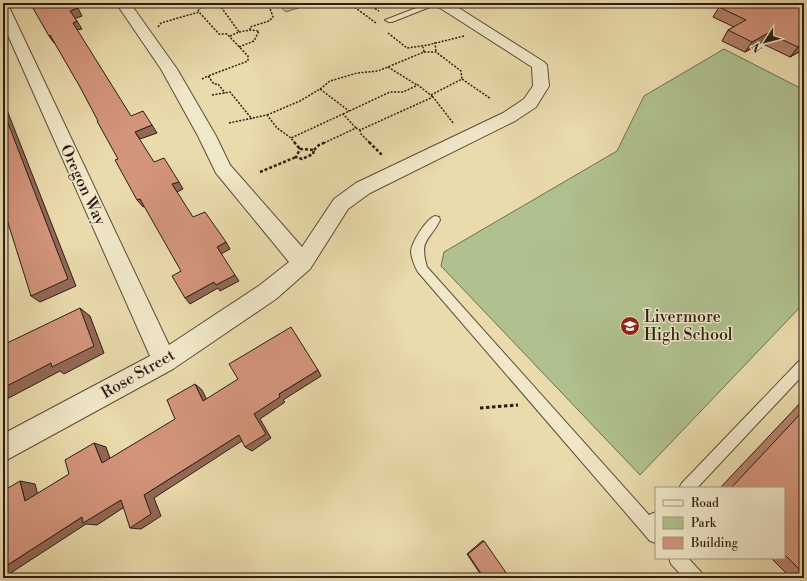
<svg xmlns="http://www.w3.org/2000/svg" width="807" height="581" viewBox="0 0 807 581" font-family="'Libre Bodoni',serif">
  <rect width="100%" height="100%" fill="#eadbac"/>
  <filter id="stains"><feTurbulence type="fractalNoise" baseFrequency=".005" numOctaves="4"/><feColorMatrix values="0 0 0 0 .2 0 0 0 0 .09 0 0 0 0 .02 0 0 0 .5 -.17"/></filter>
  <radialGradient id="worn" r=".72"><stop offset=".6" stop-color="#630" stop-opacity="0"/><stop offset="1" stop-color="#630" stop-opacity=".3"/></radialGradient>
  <path fill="#b0c18f" stroke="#6e6f52" d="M276,3H305L307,5L286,12Z
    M724,49L804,90V303L640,475L441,266L444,252L617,151L644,96Z"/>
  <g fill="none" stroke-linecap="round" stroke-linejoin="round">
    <g stroke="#5c4c3b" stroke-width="2">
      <path id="service" d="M429,3H440L392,22H389L385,20Z
        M435,216L439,217L440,220C429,242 419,239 427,267L649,515L656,512V543L650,541L418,272C415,267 411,257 411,251C412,242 426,219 435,216Z
        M804,359V374L697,488H679L682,483L799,361Z
        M669,558H688L701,572L703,578H684L671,564Z"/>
    </g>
    <g stroke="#5c4c3b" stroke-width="2">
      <path id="minor" d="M116,3H130L177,69L216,136L230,165L302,247L334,199L356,183L503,113L524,99L533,86L532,67L437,6L435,3H451L544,62L547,65L549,86L536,107L515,121L370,193L348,209L310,269L276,299L173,369L3,462V434L150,356L3,24V5L8,6L10,9L169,345L260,285L289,262L216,173L198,136L161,69Z"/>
    </g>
    <path stroke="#2c1d15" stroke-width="1.5" stroke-dasharray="2 1.5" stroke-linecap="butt" d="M216,3L219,4L239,32L230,36
      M349,3L376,23
      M366,3L379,11
      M198,11L201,7L214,3
      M158,27L161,23L199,12L219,34H227L248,56V61L208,76
      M250,30V27L269,21L273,17L268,3
      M239,32L250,30L259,31L254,41L239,47
      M388,33L407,48L428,45L464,36
      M435,42L436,52
      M424,52H436L461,71L462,79
      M388,67L417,85
      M202,79L208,76L214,84H218L225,93
      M320,89L330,81L357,73L378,71L424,52L423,47
      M212,95L230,92L252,119
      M431,95L462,79L491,99
      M343,114L390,92H403L418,85L433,97
      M267,115L300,101L320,89L349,111
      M229,123L267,115L277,128L291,138
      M360,130L361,134L370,143
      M295,143L291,138L343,114L356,128
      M324,143L356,128L360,130L433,97L454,124"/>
    <path stroke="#2c1d15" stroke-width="2.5" stroke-dasharray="3 2" stroke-linecap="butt" d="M294,142L300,149
      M369,142L383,156
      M300,149L314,150L313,154L302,159L296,157Z
      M314,150L319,145L326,142
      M260,172L296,157"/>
    <path stroke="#2c1d15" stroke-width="3" stroke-dasharray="3.5 2.5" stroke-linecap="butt" d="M480,408L518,405"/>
    <use href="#service" fill="#f1e8c9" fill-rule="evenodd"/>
    <use href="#minor" fill="#f1e8c9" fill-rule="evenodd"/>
  </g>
  <path fill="#b5806a" stroke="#2c1d15" d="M804,3V49L790,57L761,43L745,52L722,41L728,30L734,27L713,17L719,7L802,4Z
    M804,399V578H791L771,558H784V488H720Z
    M482,541H484L507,578H483L467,554Z"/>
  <path fill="#946856" stroke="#2c1d15" d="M78,8L82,16L74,19L70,11Z
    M77,21L82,29L77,30L73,23Z
    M768,33L761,43L745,52L752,42Z
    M50,35L56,43H54L49,36Z
    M804,43V49L790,57L798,47Z
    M3,100L76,286L40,302L31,296L3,110Z
    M152,125L157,133L140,139L135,132Z
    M179,182L183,189L177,192L172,184Z
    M140,199L145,206L143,207L137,200Z
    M226,242L230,249L221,254L217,247Z
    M235,275L239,281L220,291L218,288L190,304L185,298L214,282Z
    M80,308L90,316L104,353L64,374L60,371L3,401V388Z
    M318,370L321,376L283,400L285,402L260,419L271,438L252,451L245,447L254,414L279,394Z
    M195,384L202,390L210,406L203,401Z
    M239,435L245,439L154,498L161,516L141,529L130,528L144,495Z
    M94,443L106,447L113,467L102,463Z
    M20,481L35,484L40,503L25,501Z
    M121,500L132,502L97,525L86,524L3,578V568L82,517Z"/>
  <path fill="#d3957b" stroke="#2c1d15" d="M30,3H74L78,8L70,11L77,21L73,23L131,116L143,111L152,125L135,132L154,162L164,158L179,182L172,184L193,217L205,212L226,242L217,247L235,275L216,285L214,282L185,298L172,276L181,271L140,199L137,200L115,160L118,159L97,121H98L80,87L50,35L49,36Z
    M727,3H800L802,4L804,3V43L798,47L768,33L752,42L728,30L746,20L719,7Z
    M3,110L68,279L31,296L3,207Z
    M80,308L94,346L52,367L51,363L3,388V345Z
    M291,327L318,370L279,394L280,397L254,414L266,434L245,447L239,435L144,495L151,514L130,528L121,500L83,523L82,517L3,568V491L20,481L25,501L69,474L65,460L94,443L102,463L175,419L167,400L195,384L203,401L238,379L229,364Z
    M804,410V574L784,554V488H731Z
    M484,541L509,577L507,578H484L468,554Z"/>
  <defs>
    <g id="school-disc" transform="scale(1)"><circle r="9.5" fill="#8f2418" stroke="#f1e8c9"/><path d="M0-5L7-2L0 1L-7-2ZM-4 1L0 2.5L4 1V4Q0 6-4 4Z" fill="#fff"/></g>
  </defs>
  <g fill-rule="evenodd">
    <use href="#school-disc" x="630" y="326"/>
  </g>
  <g text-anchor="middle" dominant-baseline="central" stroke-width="3" stroke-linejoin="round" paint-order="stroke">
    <g font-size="16" fill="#2c1d15" stroke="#f1e8c9">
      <text transform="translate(83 185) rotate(65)">Oregon Way</text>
      <text transform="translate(138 374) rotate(-30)">Rose Street</text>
    </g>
    <g font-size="16" fill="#2c1d15" stroke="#f1e8c9" text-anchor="start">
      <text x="644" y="317">Livermore<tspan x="644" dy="18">High School</tspan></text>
    </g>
  </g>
  <rect width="807" height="581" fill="none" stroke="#eadbac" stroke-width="16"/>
  <rect x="4" y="4" width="799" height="573" fill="none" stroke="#2c1d15" stroke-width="2"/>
  <rect x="8" y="8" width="791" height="565" fill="none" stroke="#2c1d15"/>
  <rect x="655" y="487" width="130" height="72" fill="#f1e8c9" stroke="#a29781"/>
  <rect x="663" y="500" width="20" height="6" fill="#f1e8c9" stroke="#a29781"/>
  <text x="691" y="507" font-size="12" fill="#2c1d15">Road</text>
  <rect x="663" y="517" width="20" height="12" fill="#b0c18f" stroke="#a29781"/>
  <text x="691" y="527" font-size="12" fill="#2c1d15">Park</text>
  <rect x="663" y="537" width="20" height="12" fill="#d3957b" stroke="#a29781"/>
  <text x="691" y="547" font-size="12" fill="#2c1d15">Building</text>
  <g transform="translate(765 42) rotate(234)" stroke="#f1e8c9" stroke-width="3" paint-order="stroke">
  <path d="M0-3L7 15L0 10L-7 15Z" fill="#2c1d15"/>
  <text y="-6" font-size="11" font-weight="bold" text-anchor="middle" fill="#2c1d15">N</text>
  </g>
  <rect width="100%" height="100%" filter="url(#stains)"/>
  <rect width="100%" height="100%" fill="url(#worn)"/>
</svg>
